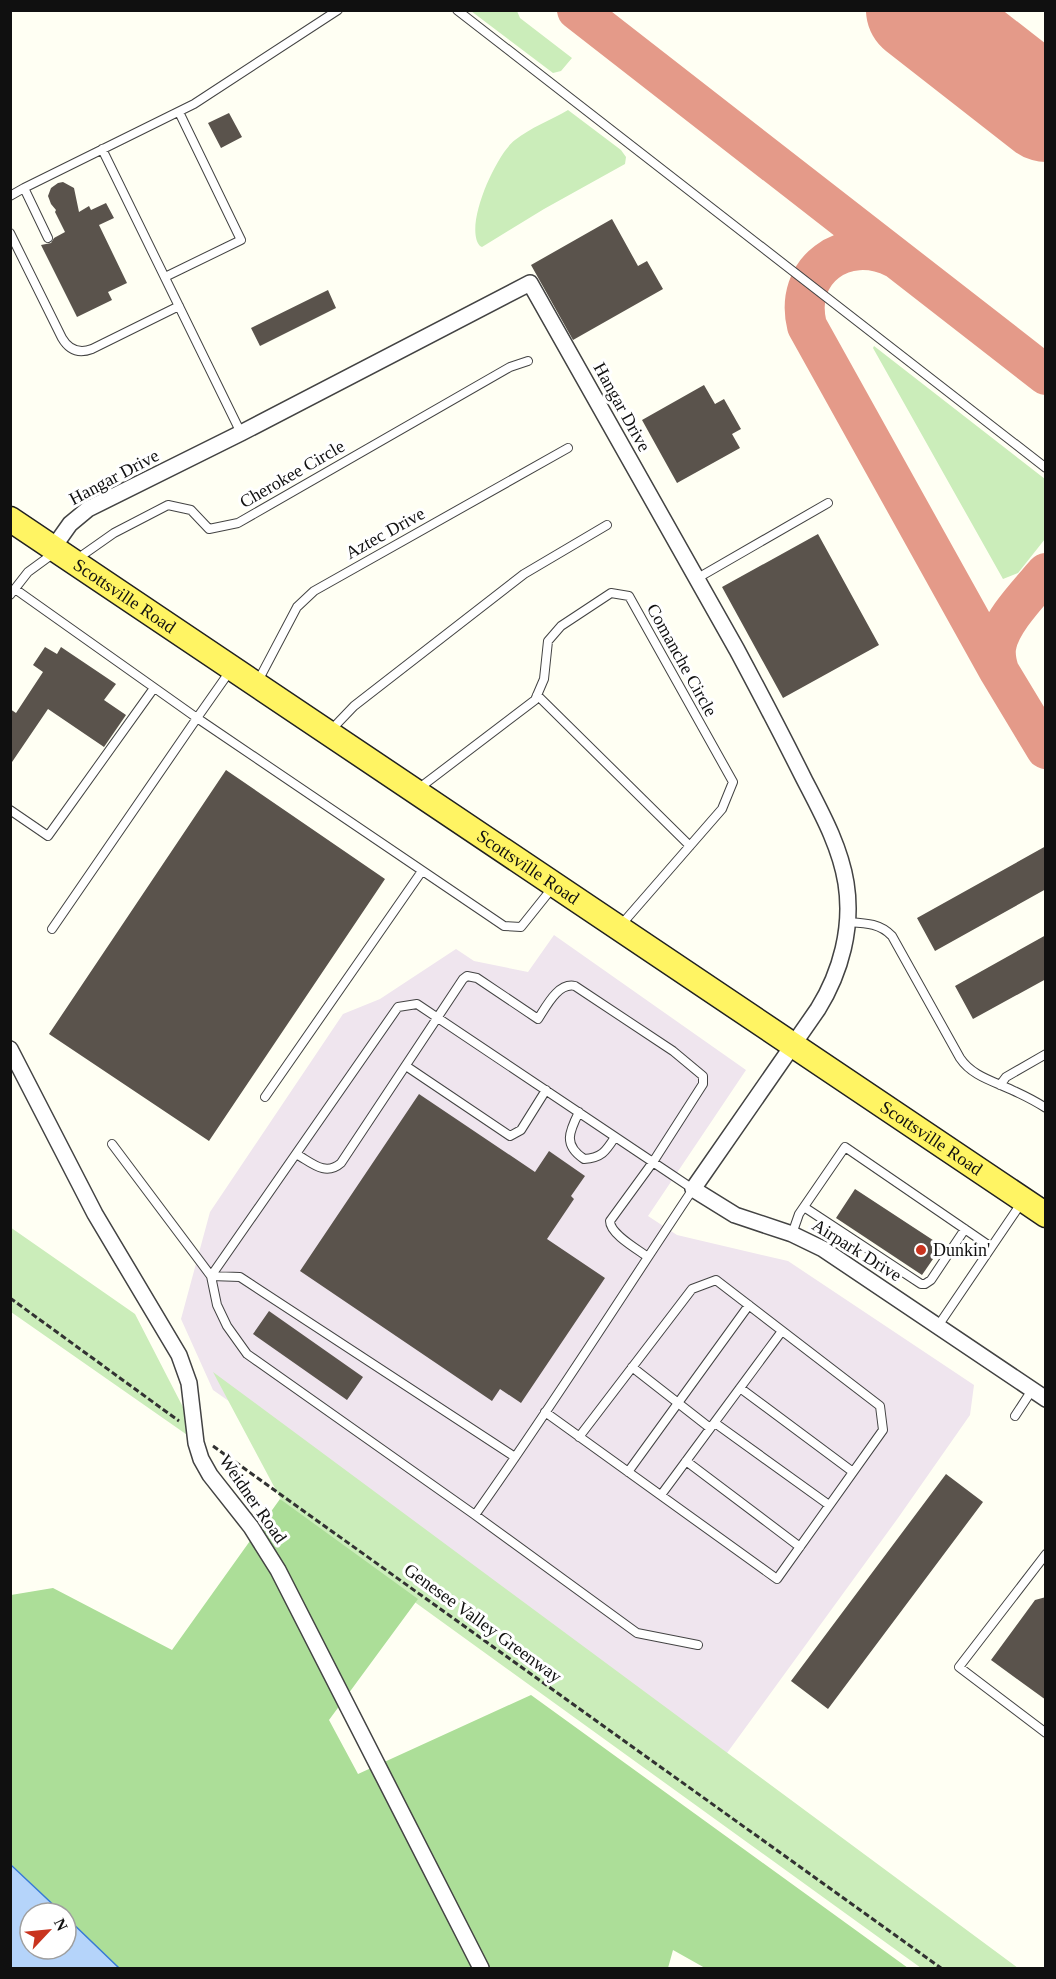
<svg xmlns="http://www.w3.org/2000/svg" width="1056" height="1979" viewBox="0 0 1056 1979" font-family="Georgia,serif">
  <rect width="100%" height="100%" fill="#fffff3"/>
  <path fill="#efe5ee" d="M554,935L746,1070L648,1216L677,1235L788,1261L974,1385L970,1415L898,1518L727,1753L213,1390L181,1319L210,1212L343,1014L380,999L456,949L474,961L528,972Z"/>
  <path fill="#cbedba" d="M471,11H517L520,18L572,58L561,71L553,73Z
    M568,110L621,150L626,157L625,164L544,209L482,247L480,246C463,227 496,154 515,140C530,128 551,120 568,110Z
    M874,346L1045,479V539L1018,573L1003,579L873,348Z
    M10,1227L135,1314L203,1446L11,1312Z
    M213,1372L1018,1968H921L286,1509Z"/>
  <path fill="#acde98" d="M280,1499L418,1599L329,1720L358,1774L531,1695L908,1968H705L673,1950L668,1968H119L66,1917V1913H62L11,1864V1595L53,1588L172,1650Z"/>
  <path fill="#b5d4fa" stroke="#377bd5" stroke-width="1.5" d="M10,1864L62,1913H30V1949H66V1917L119,1968H11Z"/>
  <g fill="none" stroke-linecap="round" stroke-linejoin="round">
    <path stroke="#e49a89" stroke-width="40" d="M577,10L1046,375
      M895,258C845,233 793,270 807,326L999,671L1046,749
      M999,671C997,664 995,656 996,648C999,623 1030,592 1046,573"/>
    <path stroke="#e49a89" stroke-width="104" d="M918,10L1046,110"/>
  </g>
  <path fill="#5a534c" d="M229,113L242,137L221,148L208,123Z
    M63,182L74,188L79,212L89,206L91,210L106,203L114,218L99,225L127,283L108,292L112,300L77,317L41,245L51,243L54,238L65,232L55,212L56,210L51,204L48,196L51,188L58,183Z
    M612,219L638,266L647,261L663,289L573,340L531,265Z
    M328,290L336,308L260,346L251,328Z
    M704,385L715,404L724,399L741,429L732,434L740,448L677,483L642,420Z
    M818,534L879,645L783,698L722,587Z
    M45,647L57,654L61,647L116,684L104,700L126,715L104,747L48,709L10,765V709L16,713L43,672L33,665Z
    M226,770L385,879L209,1141L49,1034Z
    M1046,846V889L935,951L917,918Z
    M1046,935V979L973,1019L955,986Z
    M419,1094L535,1172L549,1151L585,1176L571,1196L574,1199L547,1239L605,1278L521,1403L500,1389L492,1401L300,1271Z
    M855,1189L942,1246L922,1275L836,1218Z
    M269,1311L363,1377L347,1400L253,1334Z
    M946,1474L983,1502L828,1709L791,1681Z
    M1046,1597V1700L991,1660L1035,1600Z"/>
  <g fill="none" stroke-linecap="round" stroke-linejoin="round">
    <g stroke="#434343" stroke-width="10">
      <path id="service" d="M457,10L1046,468
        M102,149L241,433
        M24,188L48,238
        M10,196L24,188L194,104L338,10
        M10,233L62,338C69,350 79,354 92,349L179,306
        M165,277L241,240L179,112
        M77,559L114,533L168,505L191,510L209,529L238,523L510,367L528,361
        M696,579L828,503
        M15,589L197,718L230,671
        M10,595L28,572L54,553
        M257,683L297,607L314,591L568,448
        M537,695L690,846
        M331,730L354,706L524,574L607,525
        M418,789L535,700L544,679L548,641L561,626L611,593L629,596L733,782L722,809L621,925
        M10,810L48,836L154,688
        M847,922C865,923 880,923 892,936L960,1058C972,1076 993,1081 1012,1090C1023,1095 1035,1101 1046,1108
        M52,929L197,718L504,926L521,927L553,887
        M406,1066L510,1136L521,1130L546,1090
        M1000,1085L1006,1077L1046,1054
        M265,1097L422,871
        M579,1112C569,1132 563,1145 584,1159C602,1158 606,1151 615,1137
        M112,1144L211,1276L398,1007L417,1004L693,1189C621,1297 551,1408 475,1515L247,1354L227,1326L217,1305L211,1276L240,1277L515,1457
        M296,1154C311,1162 325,1177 341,1163L463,979L467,976L477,978L538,1019C546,1007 558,982 575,986L673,1051L703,1076V1084L653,1162L610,1221C610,1234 637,1249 648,1257
        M804,1207L921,1284H925L931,1280L965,1229
        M792,1234L799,1214L845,1147L991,1247
        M938,1326L1022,1202
        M632,1367L710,1428
        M740,1388L853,1472
        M545,1412L777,1579L883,1430L880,1406L716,1280L692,1289L579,1437
        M1015,1416L1032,1390
        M715,1423L829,1505
        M686,1461L800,1547
        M628,1472L749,1305
        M661,1495L782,1331
        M475,1515L637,1633L698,1645
        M1046,1554L959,1667L1046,1733"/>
    </g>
    <g stroke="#434343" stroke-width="18">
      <path id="minor" d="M53,548L70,524L88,509L241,433L530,283C599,405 668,528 737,650C760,693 782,735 804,779C821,812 840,846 846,883C853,927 841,972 818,1009L693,1189L735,1215L792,1234L823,1249L1046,1399
        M10,1049L95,1214L179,1355L189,1383L196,1443L201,1459L210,1475L251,1527L278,1570L481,1968"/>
    </g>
    <g stroke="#212121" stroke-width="27">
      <g id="primary">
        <path id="s1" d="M10,519L1046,1215"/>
      </g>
    </g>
    <path stroke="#323232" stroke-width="3" stroke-dasharray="6 3" stroke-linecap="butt" d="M10,1298L179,1421
      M213,1446L941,1968"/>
    <use href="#service" stroke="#fff" stroke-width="8"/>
    <use href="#minor" stroke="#fff" stroke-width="15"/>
    <use href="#primary" stroke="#fff463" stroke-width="24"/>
  </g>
  <circle fill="#c9341f" stroke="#fff" stroke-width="2" cx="921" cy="1250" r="6"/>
  <g text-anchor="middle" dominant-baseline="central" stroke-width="6" stroke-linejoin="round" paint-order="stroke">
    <g font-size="18" fill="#101010" stroke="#fff">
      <text transform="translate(622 407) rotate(61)">Hangar Drive</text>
      <text transform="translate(292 474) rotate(-30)">Cherokee Circle</text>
      <text transform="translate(114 477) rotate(-28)">Hangar Drive</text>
      <text transform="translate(385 533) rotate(-29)">Aztec Drive</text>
      <text stroke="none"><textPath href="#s1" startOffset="138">Scottsville Road</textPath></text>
      <text transform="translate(682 660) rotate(61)">Comanche Circle</text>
      <text stroke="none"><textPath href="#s1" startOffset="624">Scottsville Road</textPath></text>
      <text stroke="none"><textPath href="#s1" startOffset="1110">Scottsville Road</textPath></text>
      <text transform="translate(857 1250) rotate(32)">Airpark Drive</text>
      <text transform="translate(253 1499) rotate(55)">Weidner Road</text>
      <text transform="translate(483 1623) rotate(36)">Genesee Valley Greenway</text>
    </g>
    <g font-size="18" fill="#101010" stroke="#fff" text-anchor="start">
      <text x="933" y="1250">Dunkin'</text>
    </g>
  </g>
  <rect width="1056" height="1979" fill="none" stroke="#101010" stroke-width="24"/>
  <g transform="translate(48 1931) rotate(64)"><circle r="28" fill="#ffffff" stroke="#9f9f9f" stroke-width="1.5"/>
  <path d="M0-4.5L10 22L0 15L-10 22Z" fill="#c9341f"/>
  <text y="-9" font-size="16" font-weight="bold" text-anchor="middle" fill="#101010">N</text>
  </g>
</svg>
